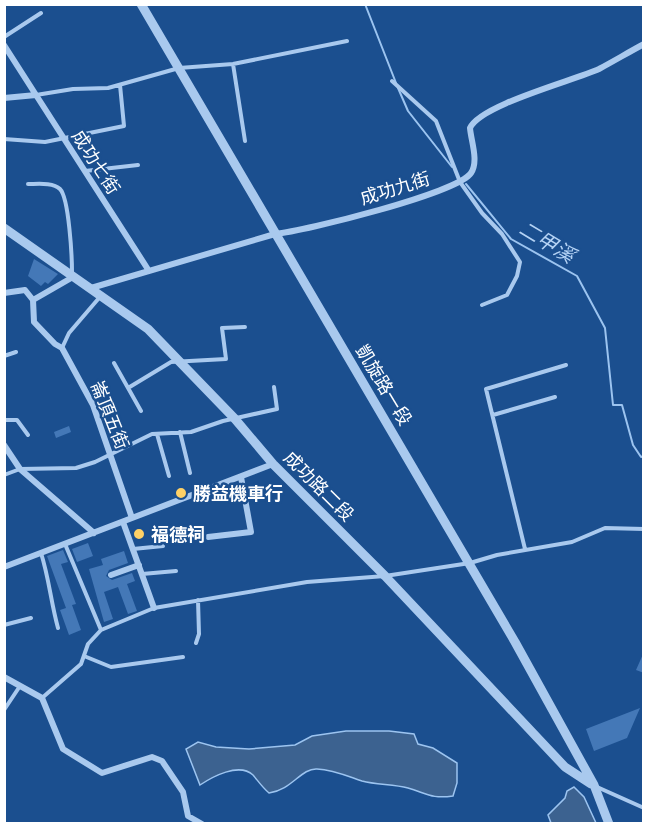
<svg xmlns="http://www.w3.org/2000/svg" width="648" height="828" viewBox="0 0 648 828" font-family="'Roboto Condensed','Noto Sans TC',sans-serif">
  <rect width="100%" height="100%" fill="#1b4f8f"/>
  <path fill="#3c6290" stroke="#9cc4f0" stroke-width="1.5" d="M346,731H389L414,734L418,744L433,748L457,763V783L453,796C432,799 428,794 408,788C393,784 377,785 362,781C347,776 334,770 317,769C301,768 292,790 269,793C263,788 258,781 253,775C239,762 212,777 200,785L186,749L198,742L216,747L249,749L295,745L312,736Z
    M574,787L584,797L596,823H551L548,815L565,798L567,791Z"/>
  <g fill="none" stroke-linecap="round" stroke-linejoin="round">
    <path stroke="#9cc4f0" stroke-width="2" d="M365,4L396,83
      M398,88L408,111L452,167
      M466,184L511,239L577,276L605,328L613,405H622L633,445L641,457L644,456"/>
  </g>
  <path fill="#4478b7" d="M34,259L58,274L48,284L45,282L41,286L28,276Z
    M69,426L71,432L56,438L54,432Z
    M88,543L93,556L77,562L72,549Z
    M63,550L68,562L61,564L76,604L72,605L81,630L69,635L60,610L66,608L47,556Z
    M124,551L128,563L109,570L106,576L112,580L132,573L135,581L127,584L137,611L128,614L118,587L104,592L113,619L104,622L89,569L103,565L101,559Z
    M644,652V673L636,670Z
    M640,708L627,738L594,751L586,729Z"/>
  <g fill="none" stroke-linecap="round" stroke-linejoin="round">
    <path stroke="#a9c9ee" stroke-width="4" d="M4,37L41,13
      M233,64L245,141
      M392,81L436,121L460,182L482,213L502,234L520,262L517,276L507,295L482,305
      M36,95L73,89L108,88L179,68L233,64L347,41
      M4,139L45,142L124,126L120,85
      M85,171L138,165
      M28,184C37,184 53,182 60,189C69,198 72,257 72,273
      M62,348L69,333L99,298
      M4,356L16,352
      M114,363L141,411
      M128,388L171,362L226,359L222,328L245,327
      M493,415L555,397
      M4,420H17L28,435
      M180,432L190,473
      M157,434L169,476
      M4,475L20,469L76,468L95,462L152,434L191,432L223,421L277,409L274,387
      M65,544L101,630
      M133,549L163,546
      M525,549L486,389L566,365
      M41,553C49,578 51,603 58,628
      M142,574L176,571
      M4,625L31,618
      M196,643L199,634L198,600
      M84,656L111,667L183,657
      M42,698L81,664L88,644L101,630L154,608L307,582L385,576L470,563L497,555L572,542L605,528L644,529
      M4,710L20,686
      M597,787L644,808"/>
    <path stroke="#a9c9ee" stroke-width="6" d="M4,45L36,95
      M4,98L36,95L149,271
      M91,288L275,234C305,231 458,193 471,173C479,161 471,141 470,128C480,105 572,81 599,69C614,61 629,52 644,44
      M4,293L25,290L33,300L73,277
      M33,300L34,322L55,344L62,348L93,405L132,518
      M4,445L20,469L94,533
      M123,522L154,608
      M208,537L251,532L241,477
      M4,567L273,464
      M111,575L139,565
      M4,677L42,698L63,749L102,773L152,757L162,761L183,792L188,816L202,824"/>
    <path stroke="#a9c9ee" stroke-width="9" d="M141,4L515,642L594,785L609,824
      M4,228L148,329L235,419L273,464L385,576L565,767L591,784"/>
  </g>
  <g fill="#ffd166" stroke="#1b4f8f" stroke-width="2">
    <circle cx="181" cy="493" r="6"/>
    <circle cx="139" cy="534" r="6"/>
  </g>
  <g text-anchor="middle" dominant-baseline="central" stroke-width="5" stroke-linejoin="round" paint-order="stroke">
    <g font-size="18" fill="#fff" stroke="#1b4f8f">
      <text transform="translate(96 162) rotate(57)">成功七街</text>
      <text transform="translate(395 188) rotate(-17)">成功九街</text>
      <text transform="translate(384 385) rotate(59)">凱旋路一段</text>
      <text transform="translate(110 415) rotate(68)">崙頂五街</text>
      <text transform="translate(319 486) rotate(45)">成功路二段</text>
    </g>
    <g font-size="18" font-weight="bold" fill="#fff" stroke="#1b4f8f" text-anchor="start">
      <text x="193" y="493">勝益機車行</text>
      <text x="151" y="534">福德祠</text>
    </g>
    <g font-size="20" font-style="italic" fill="#b5d3f5" stroke="#1b4f8f">
      <text transform="translate(547 242) rotate(31)">二甲溪</text>
    </g>
  </g>
  <rect width="648" height="828" fill="none" stroke="#ffffff" stroke-width="12"/>
</svg>
